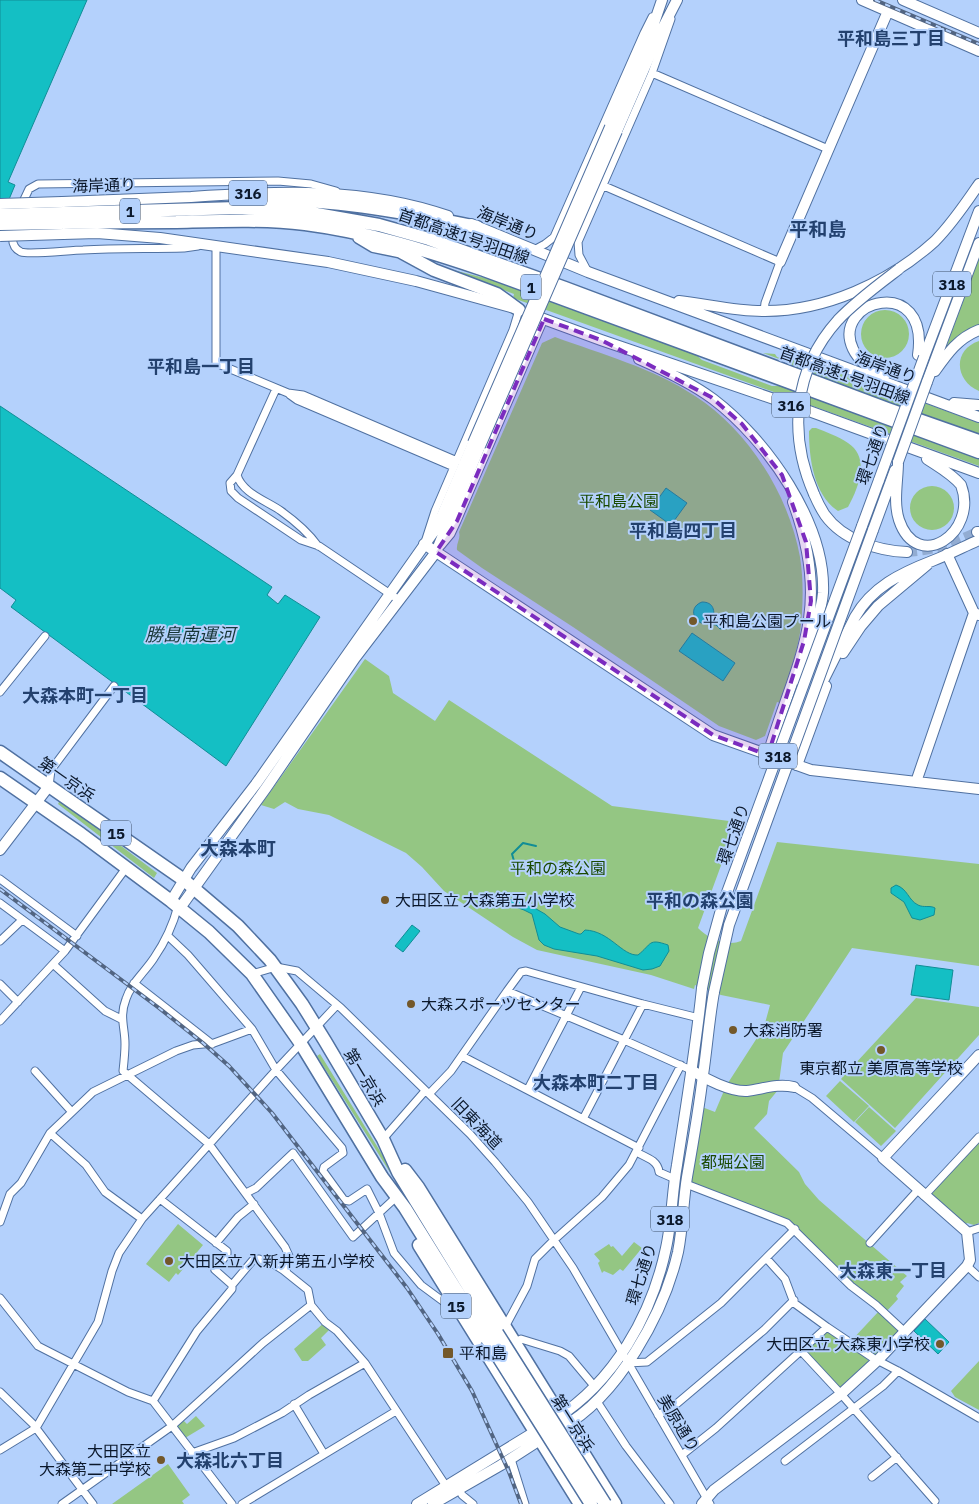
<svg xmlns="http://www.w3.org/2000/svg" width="979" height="1504" viewBox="0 0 979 1504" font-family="'IBM Plex Sans','Noto Sans JP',sans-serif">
  <rect width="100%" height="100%" fill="#b4d1fc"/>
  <path fill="#94c683" d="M979,258V328L944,353Z
    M449,269L493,280L692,351L702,360L772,386H786L979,457V466L513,298L514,294Z
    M861 334a24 24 0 1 1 48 0a24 24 0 1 1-48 0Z
    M555,337C601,354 653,368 695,396C748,430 789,495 800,557C804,582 803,609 800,633C796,657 788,680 780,703L777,702L765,736L756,740L719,726L573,627L482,568L457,550C456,543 461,539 459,532L542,343Z
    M979,341V391C955,381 952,350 979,341Z
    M763,353L775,354L777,357L790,361L798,357L979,423V437L797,369L790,363Z
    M812,428H816C826,432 838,436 848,443C871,458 858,489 848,507L838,511C814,495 809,459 809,431Z
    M910 508a22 22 0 1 1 44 0a22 22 0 1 1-44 0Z
    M365,659L389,676L393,693L435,721L449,700L612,806L737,822L698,928C707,938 727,947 741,941L777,842L979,864V966L852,948L783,1053L778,1090L769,1101L767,1114L754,1128L799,1172L805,1184L819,1200L907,1276L900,1282L904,1286L896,1296L898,1299L886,1312L850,1284L795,1228L691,1185L702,1107L715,1112L726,1086L764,1027L770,1005L721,995L695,985L694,989L651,975L537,950L513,937L444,891L422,867L406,853L329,815L298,809L285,802L274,809L261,805Z
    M60,800L157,873L154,878L58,804Z
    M916,998L979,1007V1035L895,1128L841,1079Z
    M320,1054L393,1172L391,1174L317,1056Z
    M840,1081L869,1106L854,1122L826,1096Z
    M869,1107L896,1131L881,1146L855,1122Z
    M979,1141V1223L974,1225L967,1223L964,1226L929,1195Z
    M178,1224L203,1245L178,1275L176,1273L169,1282L146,1264Z
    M634,1242L642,1248L623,1271L620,1269L613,1275L604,1271L602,1273L598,1263L600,1261L594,1254L609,1244L611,1247L613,1246L622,1256Z
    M879,1311L900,1331L877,1356L851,1341Z
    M325,1322L332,1327L321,1338L326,1345L308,1361H302L294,1349Z
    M826,1330L859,1351L871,1363L841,1391L804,1351Z
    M979,1361V1410L955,1397L951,1391Z
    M196,1416L205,1426L185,1438L176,1425L182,1419L187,1424Z
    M168,1464L190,1495L182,1501L184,1504H112Z"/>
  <path fill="#14bfc4" stroke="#118d96" d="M0,0H87L8,182L15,185L0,221Z
    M0,406L272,587L267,595L278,604L285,595L320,617L226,766L11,607L16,600L0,588Z
    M666,488L687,503L671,525L650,510Z
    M702,602C714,602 715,611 713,620L717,621L721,617L726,619L727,623L725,628L720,629L716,625L701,623C691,617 691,606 702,602Z
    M692,633L735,663L723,681L679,651Z
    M896,885C908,889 908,900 918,905C924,908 930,905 935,908L934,915L920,920L912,918L904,902L891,893V888Z
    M520,898L524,902L545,914L560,927L579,934H581L585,930C610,931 622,956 638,955C652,944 648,938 668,945L669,951L660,966L652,969L643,970L597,956L554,949L544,945L539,940L532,914L524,910L513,906L509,900Z
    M412,925L420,931L403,952L395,946Z
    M916,965L953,970L949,1000L911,995Z
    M925,1319L949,1342L938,1354L914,1331Z"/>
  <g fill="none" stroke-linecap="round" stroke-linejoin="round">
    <path stroke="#118d96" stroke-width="2" d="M512,868L514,861L512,854L523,843L536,846"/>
    <path stroke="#92acd2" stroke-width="10" stroke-dasharray="10 5" stroke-linecap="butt" d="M907,552C935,550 952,544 977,532"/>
    <g stroke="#5071a1" stroke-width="9">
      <path id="street" d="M652,73L828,149
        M604,186L780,262L765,303L764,311
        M21,206L29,189L38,184L278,181L311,184L336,191
        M16,221C13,231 8,246 21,252C30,255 71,250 83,250C117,248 150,249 184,248L198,246
        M216,246V363L288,393L303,395L457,461
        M534,250L545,244L554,237L644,33L652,17
        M588,272L579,255L578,242L652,73L671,19
        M276,389L237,475L230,483L231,491L238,498L301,540L319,546L399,600
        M290,395L297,400L454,467
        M237,475C242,493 267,501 281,511C295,521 308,532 318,546
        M426,539L435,511L513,330L519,310
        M441,546L451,534L457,521L544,319
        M0,692L45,636
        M49,786L51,770L114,686
        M0,879L77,936
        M0,903L65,951
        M178,906C173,925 165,942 154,958C145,972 131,983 126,999C119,1017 125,1027 125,1044C125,1053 124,1062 123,1071L209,1144L285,1247L289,1256L286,1272
        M168,936L188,955L252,1029
        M0,941L22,920
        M54,965L105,1011L121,1019
        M252,974L276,967L297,971L341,1008L470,1134L495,1162L528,1202L573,1268L710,1504
        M134,983L212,1044
        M0,984L18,1002
        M507,991L521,972L526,971L643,1004L699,1018
        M0,1021L65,951L126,868
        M462,1056L639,1148
        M35,1071L71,1111
        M794,1087L812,1098L883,1158
        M528,1089L581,987
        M429,1094L451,1071L507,991L624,1040L691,1070
        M583,1119L643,1004
        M50,1133L86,1165L105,1192L142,1219
        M383,1139L425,1091
        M636,1152C645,1157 658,1160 659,1172L675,1179
        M686,1184L787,1223L851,1286L876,1305L905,1332
        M246,1193L256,1188L293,1153L353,1237L379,1213L394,1253L421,1285L448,1305L453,1302
        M924,1196L979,1137
        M160,1199L227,1251V1254L215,1270L232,1285
        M0,1222L10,1194L21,1183L50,1133L93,1092L176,1051L193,1045L214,1043L252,1029L276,1070L342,1148L343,1153L324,1167L323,1171L344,1200L349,1201L367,1189L379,1213L392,1201
        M967,1232L979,1228
        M216,1243L238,1217L254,1204
        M870,1243L918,1190
        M767,1259L785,1279L794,1303L827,1327
        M967,1266L979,1277
        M0,1298L38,1346L128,1392L153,1401L232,1504
        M505,1327L527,1286L535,1259L554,1240L602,1197L629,1165L681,1065
        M515,1343L521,1339L560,1351L569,1356L595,1387
        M802,1352L841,1394L935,1501
        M628,1363L647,1362L721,1303L795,1229
        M0,1392L33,1424L93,1504
        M596,1400L626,1446L670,1504
        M153,1401L197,1331L232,1289V1285L253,1260L259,1259L275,1265L283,1270L308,1290L311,1305L325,1322L337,1331L365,1363L446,1486
        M294,1404L324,1454
        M658,1415L674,1406L764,1330L794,1300
        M0,1450L36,1428L98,1322L112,1271L119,1253L142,1219L276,1070L337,1005
        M192,1453L234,1438L282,1413L309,1395L365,1363
        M682,1455L716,1428L827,1327L873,1358L898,1371L979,1418
        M511,1459L525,1504
        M785,1461L883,1386L898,1371
        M872,1477L897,1457
        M459,1489L462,1495L473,1504
        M62,1504L172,1426L263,1343L311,1305
        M242,1504L396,1411"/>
    </g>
    <g stroke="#5071a1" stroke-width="12">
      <path id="secondary" d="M862,0L979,51
        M903,0L979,33
        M610,127L650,35L662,0
        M617,131L658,37L677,0
        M780,262L888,11
        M424,544L713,735L811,770L979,789
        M947,554L974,613
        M916,782L974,613L979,615
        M0,850L49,786
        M171,901L191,868L256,784L437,527L473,443
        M180,908L266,788L355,658L436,552L480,446
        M691,1070C705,1079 731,1092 747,1091C763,1089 778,1083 794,1087
        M702,1504L714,1490L841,1394L878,1360L967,1266L970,1260L967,1232L883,1158L979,1055"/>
    </g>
    <g stroke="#5071a1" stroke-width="12">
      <path id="primary" d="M62,202C105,200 148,199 191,197C278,191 365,187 448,216
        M471,224L588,272L979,417
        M63,234L97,233L160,238L328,262L416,281L514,308
        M679,301C707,304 734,311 762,311C824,312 890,282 935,241C952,224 966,203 979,184
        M530,314L601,340L809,411L979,473
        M924,357L979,211
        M639,359C664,370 690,382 713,399C766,439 826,523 823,593C822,607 817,621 813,634C808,649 805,666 801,681
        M935,371C947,354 958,338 979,330
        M884,377C873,370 859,362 853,349C830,300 930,273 918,355
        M927,382L979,243
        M954,403L979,405
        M898,462C898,480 893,502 899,520C917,574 979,533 961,485C952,474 939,467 927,459
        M814,494C817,501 821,509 825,515C843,540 878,551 907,552
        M862,526L879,480
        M873,530L895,470
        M977,532H979
        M843,653L861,626L878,606L927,565
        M817,693L855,617C872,587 901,573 932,561C948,555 963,547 979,540
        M768,755C780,711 803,663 809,619C815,579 807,540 793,502
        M797,765L826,686
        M555,1419C614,1382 652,1315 666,1248C672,1221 672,1192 677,1165C686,1106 696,1047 702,988
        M561,1428C618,1397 664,1313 678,1252C683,1227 683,1201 687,1177C693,1143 699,1109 703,1075C707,1048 709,1020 714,992
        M417,1504L541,1428
        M433,1504L501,1465L546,1436"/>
    </g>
    <g stroke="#5071a1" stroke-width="15">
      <path id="highway" d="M246,201C327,197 398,211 477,227
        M63,213L238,208L305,212L379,225L429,239L565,288L888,409L979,441
        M62,223C100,222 138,222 176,222C219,221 262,219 305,224C367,232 425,250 484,270L979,452
        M359,237L374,246L408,253
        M401,252L434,270L497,294L519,310
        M0,752L184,880L238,926L270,960L302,1004L325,1041L383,1139L398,1172L497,1333
        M0,778L81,834L171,901L209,932L252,974L301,1044L382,1177L405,1208L487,1339
        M405,1170L418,1187L615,1504
        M419,1245L580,1504"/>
    </g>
    <use href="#street" stroke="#fff" stroke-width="7"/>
    <use href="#secondary" stroke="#fff" stroke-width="10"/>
    <use href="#primary" stroke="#fff" stroke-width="10"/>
    <use href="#highway" stroke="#fff" stroke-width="12"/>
    <g stroke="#526582" stroke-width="4">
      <path id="rail" d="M875,0L979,44
        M0,889L159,1008L203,1043L229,1066L272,1113L407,1288L438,1334L472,1391L509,1472L521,1504"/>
    </g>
    <use href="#rail" stroke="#b4d1fc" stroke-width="2" stroke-dasharray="5.5" stroke-linecap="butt"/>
    <g stroke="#5071a1" stroke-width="12" stroke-linecap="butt">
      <path id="secondary-bridge" d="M473,443L610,127
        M480,446L617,131"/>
    </g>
    <g stroke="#5071a1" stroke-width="12" stroke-linecap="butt">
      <path id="primary-bridge" d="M0,204L62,202
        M0,236L63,234
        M898,462L927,382
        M879,480L924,357
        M814,494C788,435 793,370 838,320C856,301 878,285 899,269
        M702,988L709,953L722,906L862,526
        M714,992L729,925L873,530"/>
    </g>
    <g stroke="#5071a1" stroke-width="15" stroke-linecap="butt">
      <path id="highway-bridge" d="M0,215L63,213
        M0,224L62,223
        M497,1333L605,1504
        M487,1339L591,1504"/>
    </g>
    <use href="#secondary-bridge" stroke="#fff" stroke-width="10"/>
    <use href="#primary-bridge" stroke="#fff" stroke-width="10"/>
    <use href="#highway-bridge" stroke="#fff" stroke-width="12"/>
  </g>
  <path fill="#7b2cbf" fill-opacity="0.2" stroke="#7b2cbf" stroke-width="4" stroke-dasharray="10 6" stroke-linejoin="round" d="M544,319L601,340L711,397L742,424L782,475L806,542L811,601L804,641L768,755L713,735L436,552L457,521Z"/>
  <g fill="#73582a" stroke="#b4d1fc" stroke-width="2">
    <circle cx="693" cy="621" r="5"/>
    <circle cx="385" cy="900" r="5"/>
    <circle cx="411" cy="1004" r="5"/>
    <circle cx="733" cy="1030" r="5"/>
    <circle cx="881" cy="1050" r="5"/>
    <circle cx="169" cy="1261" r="5"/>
    <circle cx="940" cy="1344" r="5"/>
    <rect x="442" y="1347" width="12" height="12" rx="2.5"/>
    <circle cx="161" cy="1460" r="5"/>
  </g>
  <g text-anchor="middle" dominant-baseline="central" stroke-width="4" stroke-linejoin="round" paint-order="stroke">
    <g fill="#b4d1fc" stroke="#3e506a" stroke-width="1">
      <rect x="229" y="180.5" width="38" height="25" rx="4"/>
      <rect x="120" y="198.5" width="20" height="25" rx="4"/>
      <rect x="933" y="271.5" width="38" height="25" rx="4"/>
      <rect x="521" y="274.5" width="20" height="25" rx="4"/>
      <rect x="772" y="392.5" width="38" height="25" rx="4"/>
      <rect x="759" y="743.5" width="38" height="25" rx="4"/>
      <rect x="101" y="820.5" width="30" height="25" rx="4"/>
      <rect x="651" y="1206.5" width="38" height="25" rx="4"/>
      <rect x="441" y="1293.5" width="30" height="25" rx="4"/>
    </g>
    <g font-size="15" font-weight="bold" fill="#0b182b">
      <text x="248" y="193">316</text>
      <text x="130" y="211">1</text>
      <text x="952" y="284">318</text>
      <text x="531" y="287">1</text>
      <text x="791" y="405">316</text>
      <text x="778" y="756">318</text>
      <text x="116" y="833">15</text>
      <text x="670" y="1219">318</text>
      <text x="456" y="1306">15</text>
    </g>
    <g font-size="16" fill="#0b182b" stroke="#b4d1fc">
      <text transform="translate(104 185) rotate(-2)">海岸通り</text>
      <text transform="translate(508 223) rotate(22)">海岸通り</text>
      <text transform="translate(464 236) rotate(19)">首都高速1号羽田線</text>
      <text transform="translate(886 367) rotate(20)">海岸通り</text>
      <text transform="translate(845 375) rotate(20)">首都高速1号羽田線</text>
      <text transform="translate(872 454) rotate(-70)">環七通り</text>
      <text transform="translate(67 779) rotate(35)">第一京浜</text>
      <text transform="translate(733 834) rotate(-70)">環七通り</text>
      <text transform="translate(365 1077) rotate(59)">第一京浜</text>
      <text transform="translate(477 1123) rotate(46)">旧東海道</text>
      <text transform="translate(641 1274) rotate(-72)">環七通り</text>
      <text transform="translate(573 1423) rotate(58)">第一京浜</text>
      <text transform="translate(679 1423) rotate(59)">美原通り</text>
    </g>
    <g font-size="16" fill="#1a4901" stroke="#b4d1fc">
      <text x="619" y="501">平和島公園</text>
      <text x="558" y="868">平和の森公園</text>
      <text x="733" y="1162">都堀公園</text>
    </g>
    <g font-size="16" fill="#0b182b" stroke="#b4d1fc" text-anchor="start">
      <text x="703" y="621">平和島公園プール</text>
      <text x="395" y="900">大田区立 大森第五小学校</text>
      <text x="421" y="1004">大森スポーツセンター</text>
      <text x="743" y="1030">大森消防署</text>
      <text x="881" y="1068" text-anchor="middle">東京都立 美原高等学校</text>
      <text x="179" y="1261">大田区立 入新井第五小学校</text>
      <text x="930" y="1344" text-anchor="end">大田区立 大森東小学校</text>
      <text x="459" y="1353">平和島</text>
      <text x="151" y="1451" text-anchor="end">大田区立<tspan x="151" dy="18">大森第二中学校</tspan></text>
    </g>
    <g font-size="18" font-weight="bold" fill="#23416e" stroke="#b4d1fc">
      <text x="891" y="38">平和島三丁目</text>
      <text x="201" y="366">平和島一丁目</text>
      <text x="683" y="530">平和島四丁目</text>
      <text x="85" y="695">大森本町一丁目</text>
      <text x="700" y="900">平和の森公園</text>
      <text x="596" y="1082">大森本町二丁目</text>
      <text x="893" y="1270">大森東一丁目</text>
      <text x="230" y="1460">大森北六丁目</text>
    </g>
    <g font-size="18" font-style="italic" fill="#173637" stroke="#b4d1fc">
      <text x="190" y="634">勝島南運河</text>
    </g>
    <g font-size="19" font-weight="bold" fill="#23416e" stroke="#b4d1fc">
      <text x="818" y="229">平和島</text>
      <text x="238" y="848">大森本町</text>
    </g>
  </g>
</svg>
